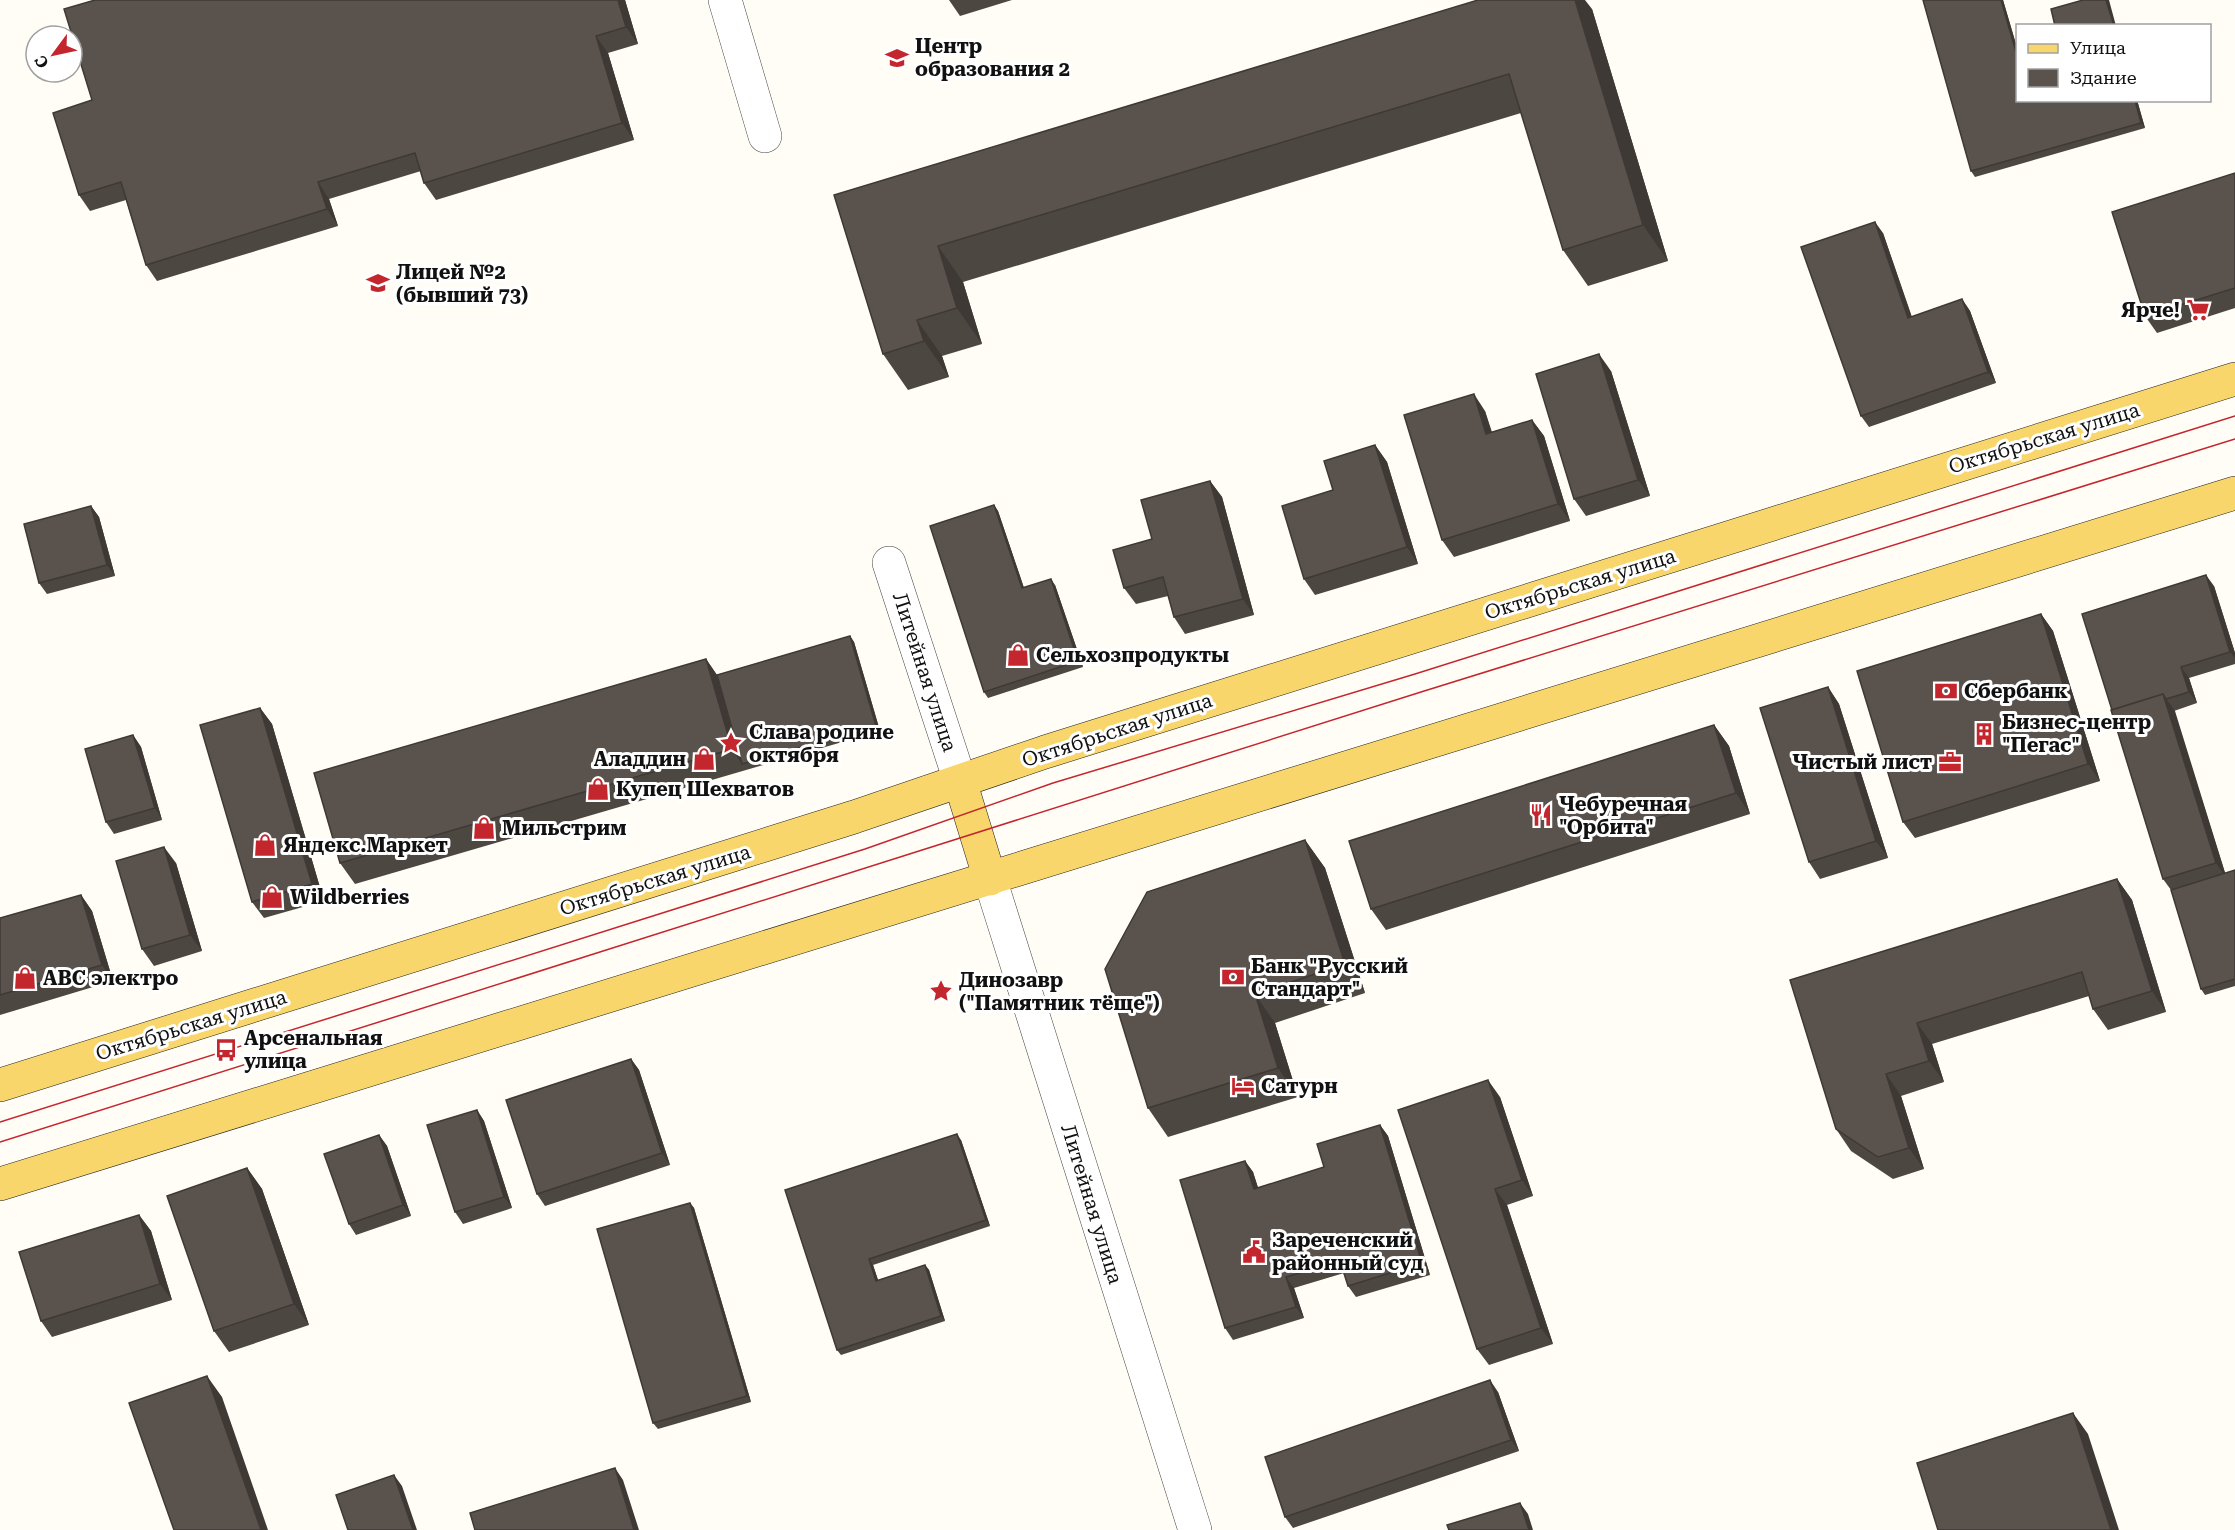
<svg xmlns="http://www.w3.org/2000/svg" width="2235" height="1530" viewBox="0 0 2235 1530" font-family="'Roboto Serif',serif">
  <rect width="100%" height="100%" fill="#fffdf5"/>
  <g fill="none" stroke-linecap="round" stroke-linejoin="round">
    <g stroke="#444" stroke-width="34">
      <path id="minor" d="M725,0L765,136
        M889,563L960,781"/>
    </g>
    <g stroke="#444" stroke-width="34">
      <path id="tertiary" d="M990,879L1195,1530"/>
    </g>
    <g stroke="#222" stroke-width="34">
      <path id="primary" d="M960,781L990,879
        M0,1085L854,817L1045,752L2235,379
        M0,1184L2235,493"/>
    </g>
    <use href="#minor" stroke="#fff" stroke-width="33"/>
    <use href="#tertiary" stroke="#fff" stroke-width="33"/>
    <use href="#primary" stroke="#f9d66b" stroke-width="33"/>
    <path stroke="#c4262e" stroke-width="1.5" d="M0,1122L865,849L1053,783L1415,674L2235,416
      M0,1142L1421,692L2235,439"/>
  </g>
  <path fill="#4d4742" d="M625,0L638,44L608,53L634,140L436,200L424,183L421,171L329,199L338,226L157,281L146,265L126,200L90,211L79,195Z
    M949,0H1012L960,16Z
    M2003,0L2018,51V100H2137L2145,128L1975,177L1971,171Z
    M1592,9L1668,261L1588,286L1563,250L1521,113L963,282L982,344L942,356L949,377L908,390L883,354L834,195Z
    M2235,173V308L2157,333L2145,316Z
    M1883,233L1912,317L1962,299L1970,311L1996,383L1869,427L1861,416Z
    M1611,371L1650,496L1586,516L1574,499Z
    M1485,411L1492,432L1532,420L1544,436L1570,521L1454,557L1442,540Z
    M1375,445L1387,462L1418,564L1315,595L1304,579L1333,490Z
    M1210,481L1222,497L1254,615L1185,634L1174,617L1168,596L1136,604L1124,588L1152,539Z
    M994,505L998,511L1024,588L1055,585L1083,667L988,698L984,692Z
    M91,506L99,517L115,576L47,594L39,583Z
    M2214,586L2235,653V664L2189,678L2197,703L2174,711L2225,873L2235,870V986L2205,995L2201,989L2171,890L2163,879L2112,710Z
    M2041,614L2053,631L2100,781L1915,838L1903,822Z
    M850,636L854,642L880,731L355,884L340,863L706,659L717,675Z
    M1828,687L1839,704L1888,858L1820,879L1809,862Z
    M260,708L272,724L324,901L264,918L252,902Z
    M1714,725L1729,746L1750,814L1386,930L1371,909Z
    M133,735L141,747L162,820L114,834L106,822Z
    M1305,840L1325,868L1365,993L1275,1023L1298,1097L1168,1137L1148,1108Z
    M176,863L202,951L154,966L142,949Z
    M2117,879L2132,900L2166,1012L2108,1030L2093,1009L2089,996L1932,1044L1944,1082L1901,1096L1924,1169L1893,1179L1851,1151L1836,1129L1790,980Z
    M81,895L92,911L113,981L0,1015V918Z
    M631,1059L639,1070L670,1165L545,1206L537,1194Z
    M1500,1097L1533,1196L1507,1205L1553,1344L1489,1365L1477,1349Z
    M477,1110L484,1121L512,1208L463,1224L455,1212Z
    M1380,1125L1388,1136L1430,1275L1356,1297L1348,1286L1344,1273L1294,1288L1304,1318L1233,1340L1225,1328L1245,1161L1253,1172L1258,1188L1324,1167Z
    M379,1135L387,1146L411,1216L356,1235L349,1224Z
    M961,1140L990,1226L873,1265L878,1280L925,1265L929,1270L945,1321L841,1355L837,1350L785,1190Z
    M247,1168L262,1189L309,1325L229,1352L214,1331Z
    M690,1203L694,1208L751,1402L658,1429L653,1423Z
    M139,1215L151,1231L172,1300L52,1337L41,1321Z
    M1498,1392L1519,1451L1293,1528L1285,1517Z"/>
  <path fill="#3f3936" d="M618,0H625L638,44L626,27Z
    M1575,0H1585L1592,9L1668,261L1643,225Z
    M2001,0H2003L2018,51V59Z
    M2106,0H2109L2116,26H2114Z
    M596,36L608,53L634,140L622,123Z
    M2135,100H2137L2145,128L2141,123Z
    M318,182L329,199L338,226L327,209Z
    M1875,222L1883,233L1916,330L1908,318Z
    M938,246L963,282L982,344L957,308Z
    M1962,299L1970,311L1996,383L1988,372Z
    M917,320L942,356L949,377L924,341Z
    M1599,354L1611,371L1650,496L1638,480Z
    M1474,394L1485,411L1497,451L1486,434Z
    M1532,420L1544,436L1570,521L1558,504Z
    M1375,445L1387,462L1418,564L1407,547Z
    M1210,481L1222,497L1254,615L1243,599Z
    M994,505L998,511L1026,594L1022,588Z
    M91,506L99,517L115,576L107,565Z
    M2206,575L2214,586L2235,653V658L2230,652Z
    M1051,579L1055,585L1083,667L1078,661Z
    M2041,614L2053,631L2100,781L2088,764Z
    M850,636L854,642L880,731L876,726Z
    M706,659L721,681L742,764L746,770L732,749Z
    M2181,667L2189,678L2197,703L2189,692Z
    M1828,687L1839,704L1888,858L1876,841Z
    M2163,694L2175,711L2227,879L2216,863Z
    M260,708L272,724L324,901L312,884Z
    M1714,725L1729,746L1750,814L1736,793Z
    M133,735L141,747L162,820L155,808Z
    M1305,840L1325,868L1365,993L1345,964Z
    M164,847L176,863L202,951L190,935Z
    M2117,879L2132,900L2166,1012L2152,991Z
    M81,895L92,911L113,981L102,965Z
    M1255,994L1275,1023L1298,1097L1278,1068Z
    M1917,1023L1932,1044L1944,1082L1929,1061Z
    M631,1059L639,1070L670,1165L662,1153Z
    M1886,1074L1901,1096L1924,1169L1909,1148Z
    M1488,1080L1500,1097L1533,1196L1522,1180Z
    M477,1110L484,1121L512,1208L504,1197Z
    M1380,1125L1388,1136L1430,1275L1422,1263Z
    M957,1134L961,1140L990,1226L986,1220Z
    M379,1135L387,1146L411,1216L403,1205Z
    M1245,1161L1253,1172L1262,1200L1254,1189Z
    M247,1168L262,1189L309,1325L294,1304Z
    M1495,1189L1507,1205L1553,1344L1541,1328Z
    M690,1203L694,1208L751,1402L747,1396Z
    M139,1215L151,1231L172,1300L160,1284Z
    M869,1259L873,1265L880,1286L876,1281Z
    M925,1265L929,1270L945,1321L941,1316Z
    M1286,1277L1294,1288L1304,1318L1296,1307Z
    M207,1376L222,1397L268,1530H261Z
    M1490,1380L1498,1392L1519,1451L1511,1440Z
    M2073,1413L2088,1434L2119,1530H2111Z
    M615,1468L623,1480L639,1530H634Z
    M394,1475L402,1486L417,1530H413Z
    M1520,1503L1528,1514L1533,1530H1529Z"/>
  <path fill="#5a524d" stroke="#3f3936" stroke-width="1.5" d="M95,0H618L626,27L596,36L622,123L424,183L415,153L318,182L327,209L146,265L121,182L79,195L53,113L92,100L64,9Z
    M1478,0H1575L1643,225L1563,250L1509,74L938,246L957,308L917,320L924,341L883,354L834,195Z
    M1923,0H2001L2018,59V100H2135L2141,123L1971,171Z
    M2083,0H2106L2114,26H2055L2051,9Z
    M2235,173V288L2145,316L2112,212Z
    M1875,222L1908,318L1962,299L1988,372L1861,416L1801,247Z
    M1599,354L1638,480L1574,499L1536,374Z
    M1474,394L1486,434L1532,420L1558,504L1442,540L1404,415Z
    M1375,445L1407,547L1304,579L1282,506L1333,490L1324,461Z
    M1210,481L1243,599L1174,617L1163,577L1124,588L1113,550L1152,539L1141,500Z
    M994,505L1022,588L1051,579L1078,661L984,692L930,526Z
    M91,506L107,565L39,583L24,524Z
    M2206,575L2230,652L2181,667L2189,692L2166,699L2163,694L2112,710L2082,614Z
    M2041,614L2088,764L1903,822L1857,671Z
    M850,636L876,726L742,764L717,675Z
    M706,659L732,749L340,863L314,773Z
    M1828,687L1876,841L1809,862L1760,708Z
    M2163,694L2216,863L2163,879L2111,710Z
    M260,708L312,884L252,902L200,725Z
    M1714,725L1736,793L1371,909L1349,841Z
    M133,735L155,808L106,822L85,749Z
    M1305,840L1345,964L1255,994L1278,1068L1148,1108L1105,969L1147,892Z
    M164,847L190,935L142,949L116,861Z
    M2235,870V979L2201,989L2171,890Z
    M2117,879L2152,991L2093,1009L2082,972L1917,1023L1929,1061L1886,1074L1909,1148L1878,1157L1836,1129L1790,980Z
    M81,895L102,965L0,995V918Z
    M631,1059L662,1153L537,1194L506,1100Z
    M1488,1080L1522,1180L1495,1189L1541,1328L1477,1349L1398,1110Z
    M477,1110L504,1197L455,1212L427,1125Z
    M1380,1125L1422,1263L1348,1286L1340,1261L1286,1277L1296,1307L1225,1328L1180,1180L1245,1161L1254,1189L1324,1167L1317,1144Z
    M957,1134L986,1220L869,1259L876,1281L925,1265L941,1316L837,1350L785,1190Z
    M379,1135L403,1205L349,1224L324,1154Z
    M247,1168L294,1304L214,1331L167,1196Z
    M690,1203L747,1396L653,1423L597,1229Z
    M139,1215L160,1284L41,1321L19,1252Z
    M207,1376L261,1530H174L129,1403Z
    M1490,1380L1511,1440L1285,1517L1265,1457Z
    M2073,1413L2111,1530H1938L1917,1463Z
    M615,1468L634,1530H475L470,1513Z
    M394,1475L413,1530H348L336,1495Z
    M1520,1503L1529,1530H1449L1447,1525Z"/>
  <defs>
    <g id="school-bare" transform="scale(1.8)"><path d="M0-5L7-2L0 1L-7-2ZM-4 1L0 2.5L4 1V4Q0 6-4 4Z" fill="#c4262e" stroke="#fff" stroke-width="2.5" paint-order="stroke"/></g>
    <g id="supermarket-bare" transform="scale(1.8)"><path d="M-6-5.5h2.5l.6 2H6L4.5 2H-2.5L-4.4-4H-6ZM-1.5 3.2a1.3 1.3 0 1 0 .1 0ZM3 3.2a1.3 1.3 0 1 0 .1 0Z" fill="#c4262e" stroke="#fff" stroke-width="2.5" paint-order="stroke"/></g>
    <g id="shop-bare" transform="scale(1.8)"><path d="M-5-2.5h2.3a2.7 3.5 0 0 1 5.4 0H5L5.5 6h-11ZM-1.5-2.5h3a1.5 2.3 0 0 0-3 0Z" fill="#c4262e" stroke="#fff" stroke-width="2.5" paint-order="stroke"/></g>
    <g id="bank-bare" transform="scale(1.8)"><path d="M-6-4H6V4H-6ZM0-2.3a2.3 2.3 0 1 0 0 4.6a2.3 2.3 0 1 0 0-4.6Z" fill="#c4262e" stroke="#fff" stroke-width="2.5" paint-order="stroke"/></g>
    <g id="building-bare" transform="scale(1.8)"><path d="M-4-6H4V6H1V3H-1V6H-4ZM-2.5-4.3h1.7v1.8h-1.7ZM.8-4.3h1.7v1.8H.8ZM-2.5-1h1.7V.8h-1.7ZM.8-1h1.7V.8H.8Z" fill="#c4262e" stroke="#fff" stroke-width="2.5" paint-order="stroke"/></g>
    <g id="sight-bare" transform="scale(1.8)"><path d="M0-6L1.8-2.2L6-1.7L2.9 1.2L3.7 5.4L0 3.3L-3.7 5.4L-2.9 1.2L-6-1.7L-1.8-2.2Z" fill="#c4262e" stroke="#fff" stroke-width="2.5" paint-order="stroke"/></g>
    <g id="office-bare" transform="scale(1.8)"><path d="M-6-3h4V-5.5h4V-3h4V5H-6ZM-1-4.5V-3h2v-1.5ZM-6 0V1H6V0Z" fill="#c4262e" stroke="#fff" stroke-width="2.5" paint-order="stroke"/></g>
    <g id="restaurant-bare" transform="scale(1.8)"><path d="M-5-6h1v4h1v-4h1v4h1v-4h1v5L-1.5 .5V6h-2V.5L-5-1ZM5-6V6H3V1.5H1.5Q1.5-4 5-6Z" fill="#c4262e" stroke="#fff" stroke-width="2.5" paint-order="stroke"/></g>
    <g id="bus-bare" transform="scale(1.8)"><path d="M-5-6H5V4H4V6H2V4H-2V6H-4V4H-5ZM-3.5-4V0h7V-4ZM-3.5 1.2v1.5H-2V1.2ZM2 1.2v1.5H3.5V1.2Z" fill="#c4262e" stroke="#fff" stroke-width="2.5" paint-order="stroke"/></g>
    <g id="hotel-bare" transform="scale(1.8)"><path d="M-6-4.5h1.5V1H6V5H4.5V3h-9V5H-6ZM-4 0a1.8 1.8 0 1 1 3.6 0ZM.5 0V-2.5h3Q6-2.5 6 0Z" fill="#c4262e" stroke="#fff" stroke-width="2.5" paint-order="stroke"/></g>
    <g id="civic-bare" transform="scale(1.8)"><path d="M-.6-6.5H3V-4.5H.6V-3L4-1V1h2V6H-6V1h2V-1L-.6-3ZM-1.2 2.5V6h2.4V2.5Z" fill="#c4262e" stroke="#fff" stroke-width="2.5" paint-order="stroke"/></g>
  </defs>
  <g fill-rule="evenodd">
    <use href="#school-bare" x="897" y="58"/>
    <use href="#school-bare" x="378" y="283"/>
    <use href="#supermarket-bare" x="2198" y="310"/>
    <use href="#shop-bare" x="1018" y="655"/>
    <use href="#bank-bare" x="1946" y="691"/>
    <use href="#building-bare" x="1984" y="734"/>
    <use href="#sight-bare" x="731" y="743"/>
    <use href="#shop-bare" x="704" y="759"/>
    <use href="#office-bare" x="1950" y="762"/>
    <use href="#shop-bare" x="598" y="789"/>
    <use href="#restaurant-bare" x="1541" y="815"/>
    <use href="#shop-bare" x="484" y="828"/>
    <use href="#shop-bare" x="265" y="845"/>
    <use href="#shop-bare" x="272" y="897"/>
    <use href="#bank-bare" x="1233" y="977"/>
    <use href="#shop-bare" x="25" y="978"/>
    <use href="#sight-bare" x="941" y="991"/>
    <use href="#bus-bare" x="226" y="1050"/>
    <use href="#hotel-bare" x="1243" y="1086"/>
    <use href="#civic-bare" x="1254" y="1252"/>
  </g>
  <g text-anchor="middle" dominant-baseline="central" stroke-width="6" stroke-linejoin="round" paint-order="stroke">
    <g font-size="20" font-weight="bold" fill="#111" stroke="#fff" text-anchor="start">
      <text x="915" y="46">Центр<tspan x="915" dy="23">образования 2</tspan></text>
      <text x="396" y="272">Лицей №2<tspan x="396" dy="23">(бывший 73)</tspan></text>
      <text x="2180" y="310" text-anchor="end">Ярче!</text>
      <text x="1036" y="655">Сельхозпродукты</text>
      <text x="1964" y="691">Сбербанк</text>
      <text x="2002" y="722">Бизнес-центр<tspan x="2002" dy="23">"Пегас"</tspan></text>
      <text x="749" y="732">Слава родине<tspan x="749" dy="23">октября</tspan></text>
      <text x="686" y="759" text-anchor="end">Аладдин</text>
      <text x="1932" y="762" text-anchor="end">Чистый лист</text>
      <text x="616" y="789">Купец Шехватов</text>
      <text x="1559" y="804">Чебуречная<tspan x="1559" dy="23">"Орбита"</tspan></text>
      <text x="502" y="828">Мильстрим</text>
      <text x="283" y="845">Яндекс.Маркет</text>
      <text x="290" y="897">Wildberries</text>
      <text x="1251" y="966">Банк "Русский<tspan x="1251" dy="23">Стандарт"</tspan></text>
      <text x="43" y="978">АВС электро</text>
      <text x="959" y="980">Динозавр<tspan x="959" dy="23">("Памятник тёще")</tspan></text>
      <text x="244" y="1038">Арсенальная<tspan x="244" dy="23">улица</tspan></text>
      <text x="1261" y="1086">Сатурн</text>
      <text x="1272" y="1240">Зареченский<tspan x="1272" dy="23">районный суд</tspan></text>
    </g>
    <g font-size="20" fill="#111" stroke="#fff">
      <text transform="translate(2044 438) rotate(-17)">Октябрьская улица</text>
      <text transform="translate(1580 584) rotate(-17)">Октябрьская улица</text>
      <text transform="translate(925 672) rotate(72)">Литейная улица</text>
      <text transform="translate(1117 730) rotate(-18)">Октябрьская улица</text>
      <text transform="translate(655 880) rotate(-17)">Октябрьская улица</text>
      <text transform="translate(191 1025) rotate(-17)">Октябрьская улица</text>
      <text transform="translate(1092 1204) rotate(73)">Литейная улица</text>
    </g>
  </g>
  <rect x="2016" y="24" width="195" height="78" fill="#ffffff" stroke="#a0a0a0" stroke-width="1.5"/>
  <rect x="2028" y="44" width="30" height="9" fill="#f9d66b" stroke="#a0a0a0" stroke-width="1.5"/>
  <text x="2070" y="54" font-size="18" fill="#111111">Улица</text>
  <rect x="2028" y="69" width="30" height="18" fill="#5a524d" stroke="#a0a0a0" stroke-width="1.5"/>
  <text x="2070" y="84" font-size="18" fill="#111111">Здание</text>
  <g transform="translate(54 54) rotate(237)"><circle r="28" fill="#ffffff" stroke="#a0a0a0" stroke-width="1.5"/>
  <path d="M0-4.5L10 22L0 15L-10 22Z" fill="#c4262e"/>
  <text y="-9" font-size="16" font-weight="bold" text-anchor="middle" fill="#111111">С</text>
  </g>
</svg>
